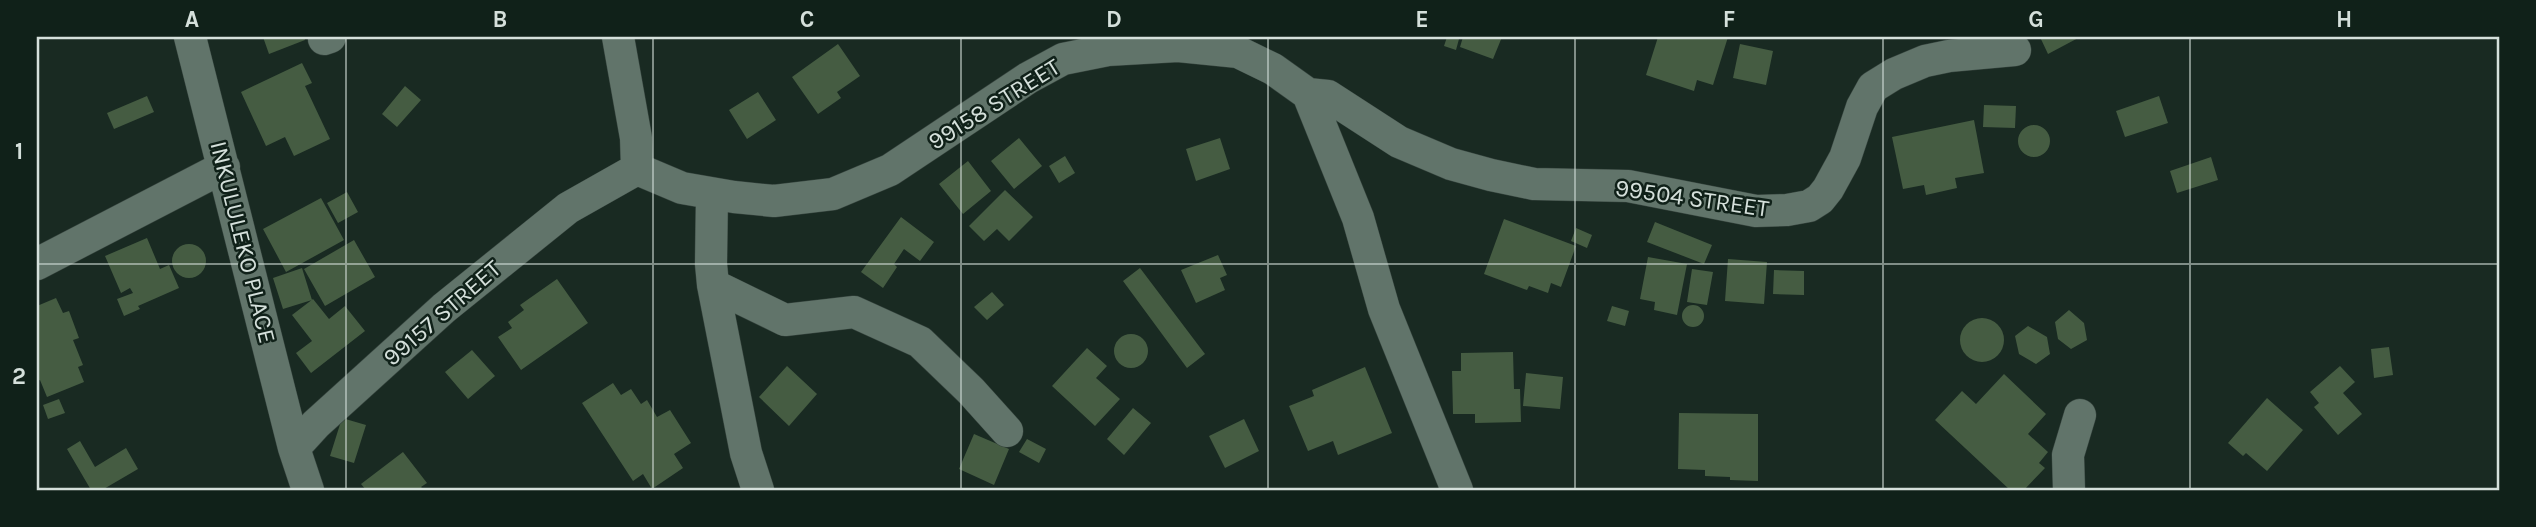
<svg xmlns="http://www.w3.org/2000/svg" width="2536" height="527" viewBox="0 0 2536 527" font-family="Karla,sans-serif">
  <rect width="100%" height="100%" fill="#192a22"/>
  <path fill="#455c42" d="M263,37H304L305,40L269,54Z
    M1447,37L1459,39L1456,50L1444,46Z
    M1463,37H1502L1493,59L1460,47Z
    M1658,37H1728L1713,85L1697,80L1694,91L1646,75Z
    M2040,37H2080L2048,54Z
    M838,44L860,76L837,92L841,98L818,114L792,77Z
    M1740,44L1773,51L1766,85L1733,78Z
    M302,63L312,83L305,86L330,139L294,156L285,137L266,146L241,92Z
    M405,86L421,100L397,127L382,114Z
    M758,92L776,120L747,139L729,110Z
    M147,96L154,112L114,129L107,113Z
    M2159,96L2168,123L2125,137L2116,111Z
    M1984,105L2016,106L2015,128L1983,127Z
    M1974,120L1984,173L1955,178L1957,188L1926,195L1924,185L1903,189L1892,137Z
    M2018 141a16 16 0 1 1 32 0a16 16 0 1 1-32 0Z
    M1019,138L1042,166L1014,189L991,161Z
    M1220,138L1230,169L1196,181L1186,149Z
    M1065,156L1075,173L1059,183L1049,166Z
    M2211,157L2218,180L2177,193L2170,171Z
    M968,161L991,191L963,214L939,184Z
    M1005,190L1033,217L1009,241L997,229L984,241L969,226Z
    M347,192L358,212L338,223L327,203Z
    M321,198L344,240L286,272L263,229Z
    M901,217L934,242L920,261L904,249L894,264L897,267L883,288L861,272Z
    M1504,219L1576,246L1561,287L1551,283L1548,293L1529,286L1527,290L1484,274Z
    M1655,222L1712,245L1704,264L1647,242Z
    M1576,228L1592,235L1587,248L1571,241Z
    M147,238L160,269L169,265L179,288L138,306L140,309L124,316L117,299L133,293L130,288L121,293L105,256Z
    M354,240L375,277L325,306L304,269Z
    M172 261a17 17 0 1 1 34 0a17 17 0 1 1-34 0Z
    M1218,255L1227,275L1220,278L1225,290L1196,303L1181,270Z
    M1648,257L1687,264L1677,315L1654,310L1655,302L1640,299Z
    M1728,259L1767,262L1764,304L1725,301Z
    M302,268L312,300L283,309L273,278Z
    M1140,268L1205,354L1187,368L1123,281Z
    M1692,269L1713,272L1707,305L1687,302Z
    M1774,270L1804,271V295L1773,294Z
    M557,279L588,323L521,370L498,337L512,328L508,322L524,310L520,305Z
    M992,292L1004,305L987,320L974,307Z
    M56,298L63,313L69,311L79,338L73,340L83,365L78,367L84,382L47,397L40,380L37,381V306Z
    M313,299L329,319L345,306L365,331L311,373L296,353L312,341L292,315Z
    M1682 316a11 11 0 1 1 22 0a11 11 0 1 1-22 0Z
    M1612,306L1629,311L1625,326L1607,321Z
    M2069,310L2084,323L2087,340L2071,349L2058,339L2055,322Z
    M1960 340a22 22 0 1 1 44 0a22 22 0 1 1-44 0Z
    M2028,326L2047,337L2050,354L2036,364L2019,354L2015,336Z
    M1114 351a17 17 0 1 1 34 0a17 17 0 1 1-34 0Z
    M2389,347L2393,375L2374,378L2371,349Z
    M1087,348L1107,366L1096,378L1120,399L1095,426L1052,386Z
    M472,350L495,376L468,399L445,372Z
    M1513,352L1514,389H1520L1521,422L1475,423V414H1453L1452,371H1461V353Z
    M787,366L817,394L789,426L759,397Z
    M2340,366L2355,382L2343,393L2362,414L2338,435L2314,407L2319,403L2310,392Z
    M1365,367L1392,433L1338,455L1333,441L1308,451L1289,406L1314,396L1312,390Z
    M1526,373L1563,377L1560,409L1523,406Z
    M2004,374L2046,414L2028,434L2048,452L2039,463L2045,468L2024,490H2010L1935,420L1962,391L1976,404Z
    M613,383L621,395L631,389L641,404L647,400L657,417L670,410L691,443L674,454L683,468L652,489L643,474L633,481L582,403Z
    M2267,398L2303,430L2267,471L2246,453L2243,456L2228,443Z
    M59,399L65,413L48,419L43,405Z
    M1133,408L1151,423L1124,455L1107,439Z
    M1679,413L1758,414V481L1730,480V477L1705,476V470L1678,469Z
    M342,418L366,425L354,463L330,456Z
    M1244,419L1259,451L1225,468L1209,436Z
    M974,434L1009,449L994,485L959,469Z
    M1027,439L1046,449L1039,463L1019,452Z
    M80,441L95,467L126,448L138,469L102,490H91L67,449Z
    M403,452L427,483L421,487L424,490H366L361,484Z"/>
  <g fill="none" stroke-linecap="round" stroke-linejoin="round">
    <g stroke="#36443e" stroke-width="33">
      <path id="minor" d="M190,37L294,448
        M618,37L636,138L637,169
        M324,39L330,37
        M1308,94L1328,96L1399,142L1451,164L1491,175L1534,184L1628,186L1756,211L1787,210L1809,206L1820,199L1828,189L1845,158L1862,107L1873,87L1894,74L1925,61L1949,56L2015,50
        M637,169L682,188L734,197L774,201L833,194L890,170L1028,78L1063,59L1108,50L1178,46L1238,52L1273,69L1308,94L1358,218L1384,309L1457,490
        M712,194L711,264L713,285L746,453L758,490
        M37,264L224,167
        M713,285L785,320L854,312L920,342L971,391L1007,431
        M308,490L294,448L316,424L444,308L568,208L637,169
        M2069,490L2068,455L2080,415"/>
    </g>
    <use href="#minor" stroke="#61746a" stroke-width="32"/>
  </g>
  <path fill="none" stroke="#d5e0db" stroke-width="2" stroke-opacity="0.55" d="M346,37V490M653,37V490M961,37V490M1268,37V490M1575,37V490M1883,37V490M2190,37V490M37,264H2499"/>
  <g text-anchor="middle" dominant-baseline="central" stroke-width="5" stroke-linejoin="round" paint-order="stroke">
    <g font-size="24" fill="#d5e0db" stroke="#102119">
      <text transform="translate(994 104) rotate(-32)">99158 STREET</text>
      <text transform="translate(1692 198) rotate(8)">99504 STREET</text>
      <text transform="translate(243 242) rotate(76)">INKULULEKO PLACE</text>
      <text transform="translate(442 313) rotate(-41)">99157 STREET</text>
    </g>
  </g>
  <rect width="2536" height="527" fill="none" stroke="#102119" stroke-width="77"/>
  <rect x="38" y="38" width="2460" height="451" fill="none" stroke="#d5e0db" stroke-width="2.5"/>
  <g font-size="23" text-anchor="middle" font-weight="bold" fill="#d5e0db">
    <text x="192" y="27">A</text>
    <text x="500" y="27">B</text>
    <text x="807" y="27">C</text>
    <text x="1114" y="27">D</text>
    <text x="1422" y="27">E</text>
    <text x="1729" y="27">F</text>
    <text x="2036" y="27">G</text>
    <text x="2344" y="27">H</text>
    <text x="19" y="159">1</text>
    <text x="19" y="384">2</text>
  </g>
</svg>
